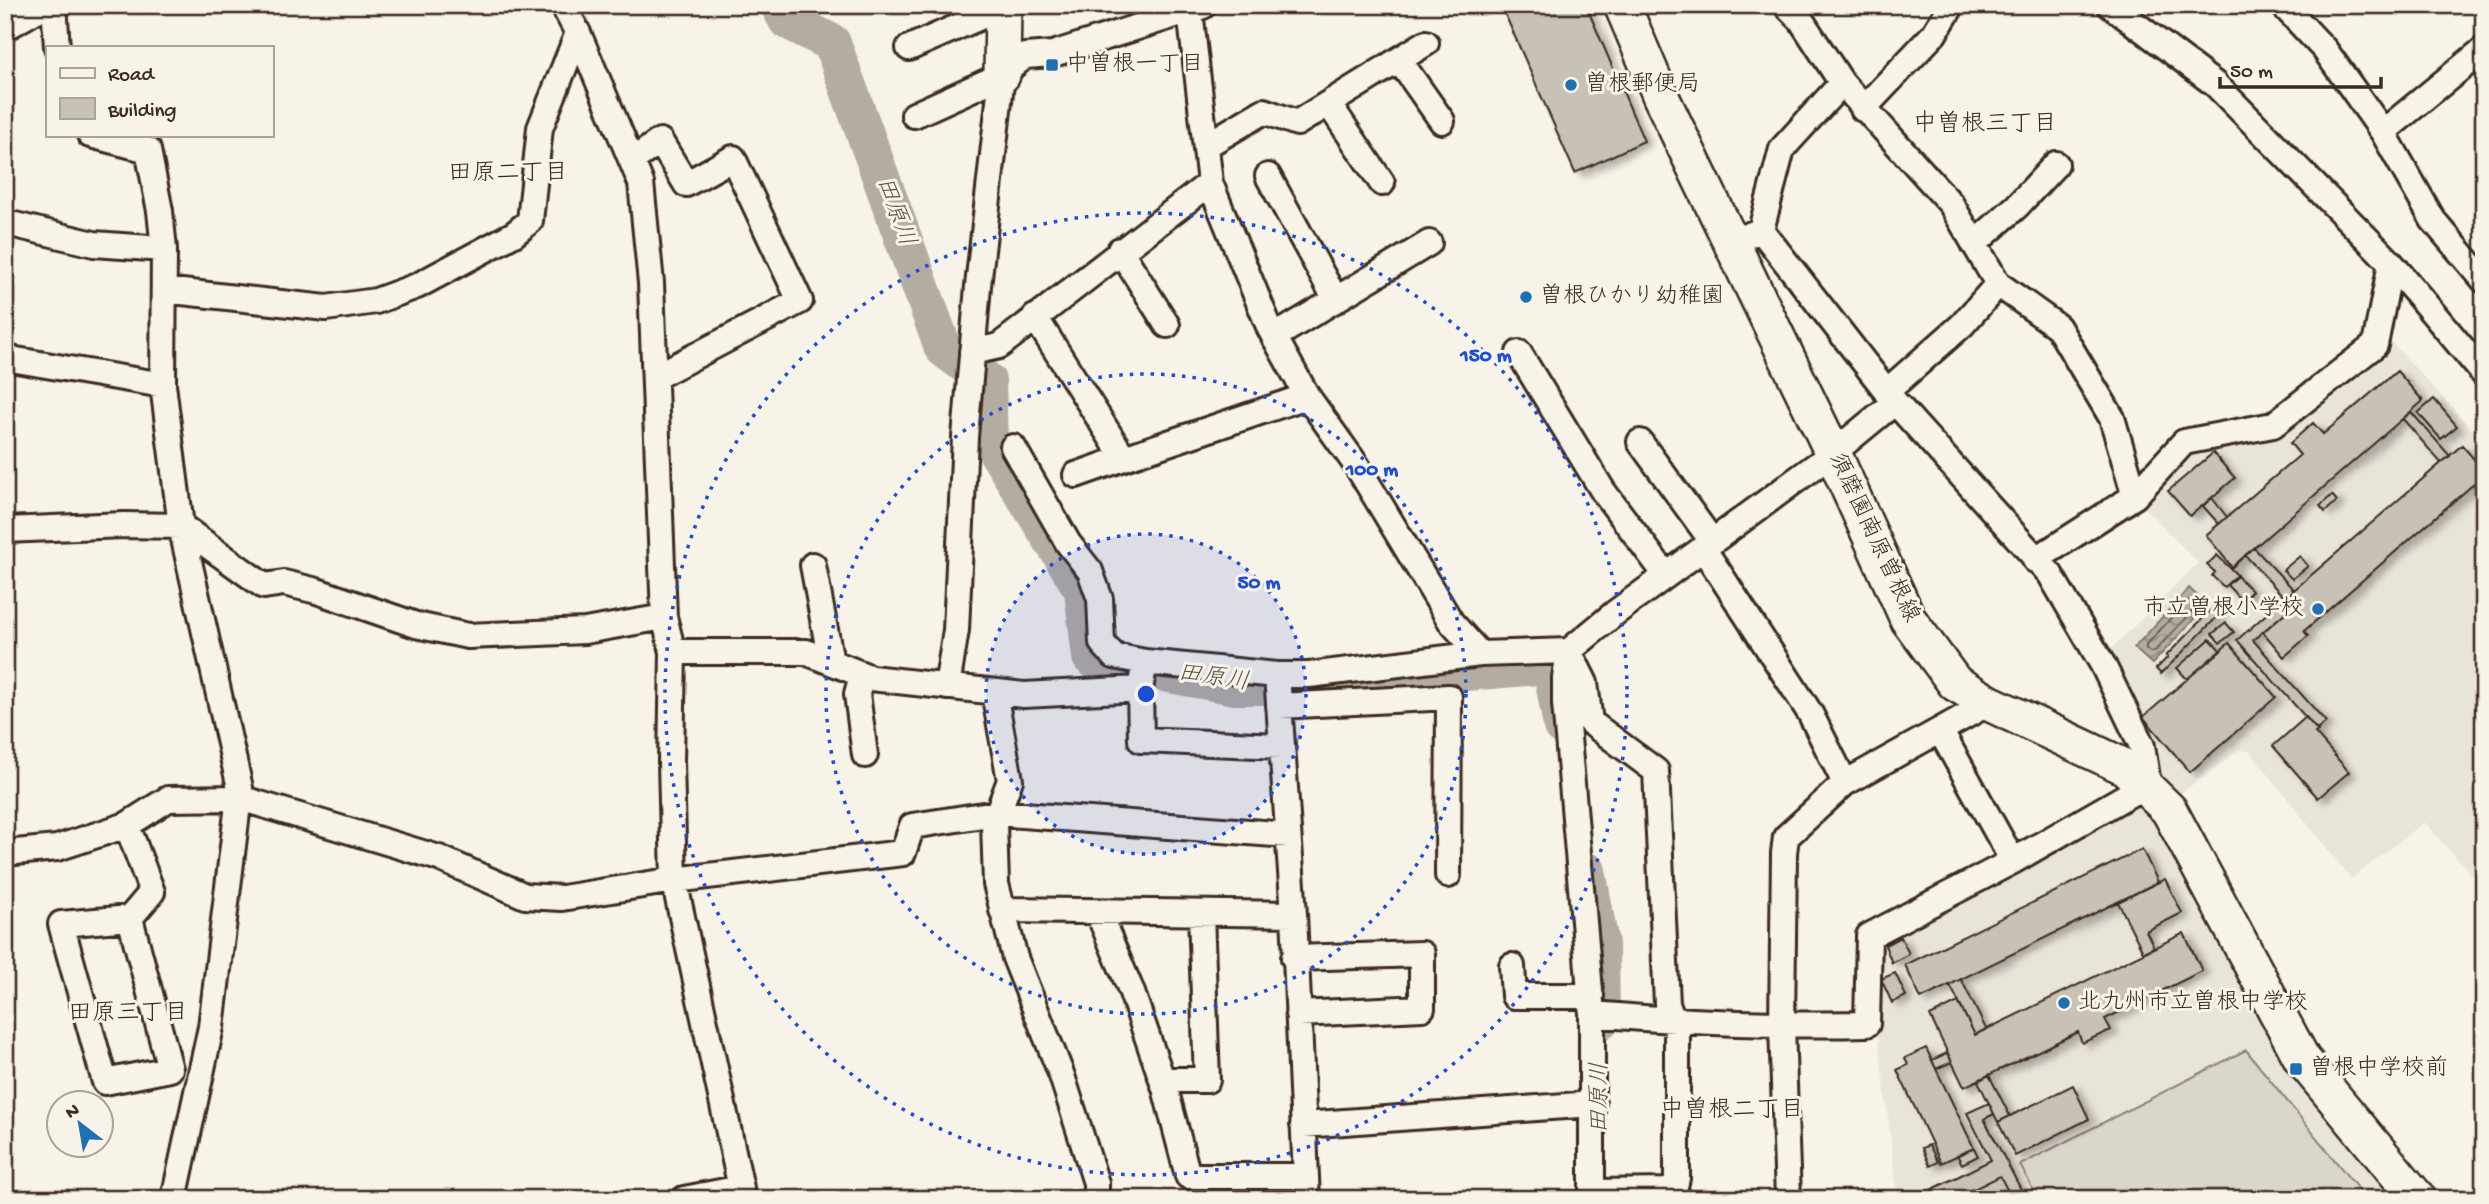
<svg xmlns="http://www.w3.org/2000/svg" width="2489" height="1204" viewBox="0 0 2489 1204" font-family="'Gochi Hand','Klee One',sans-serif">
  <defs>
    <pattern id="water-waves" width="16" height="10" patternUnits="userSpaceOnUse" patternTransform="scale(1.75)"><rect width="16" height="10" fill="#b4aca0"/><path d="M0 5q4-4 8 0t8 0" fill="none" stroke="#948c82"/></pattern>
    <filter id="shadow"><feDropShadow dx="7" dy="4" stdDeviation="3.5" flood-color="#0004"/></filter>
  </defs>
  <rect width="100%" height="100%" fill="#f7f3e8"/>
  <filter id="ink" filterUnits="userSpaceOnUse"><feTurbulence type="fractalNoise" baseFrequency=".0143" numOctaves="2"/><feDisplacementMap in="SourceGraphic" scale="14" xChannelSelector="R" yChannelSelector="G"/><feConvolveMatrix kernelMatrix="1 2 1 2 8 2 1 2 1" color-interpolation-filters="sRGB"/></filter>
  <g filter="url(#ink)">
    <path fill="#e9e4d9" d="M2384,334L2484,443V496L2478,501L2484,507V888L2424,822L2351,879L2250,751L2239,750L2177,796L2163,779L2129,699L2105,655L2198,563L2138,501L2185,449L2239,440Z
      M2137,802L2156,823L2192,883L2301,1084L2329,1121L2398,1199H1898L1877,1027L1872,938Z"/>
    <path fill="#dbd6cb" stroke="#8b8074" stroke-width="2" d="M2246,1050L2366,1199H2038L2020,1165Z"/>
    <path fill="url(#water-waves)" stroke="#84786c" stroke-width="2" d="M2189,588L2207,605L2152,664L2134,648Z"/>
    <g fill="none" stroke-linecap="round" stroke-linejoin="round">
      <path stroke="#6b5e52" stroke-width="2" d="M2191,600L2196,604L2195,608L2154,652H2150L2146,649V645L2187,601Z"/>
      <path stroke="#b4aca0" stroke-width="38" d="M779,5L787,20L832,43L943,348L987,381L989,439L1083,590L1091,657L1107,669L1137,668L1235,686H1297L1551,665L1562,726
        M1587,871L1600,944L1601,1020"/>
    </g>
    <path fill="#c8c1b6" stroke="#3b2a1e" stroke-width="2" filter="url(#shadow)" d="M1501,5H1586L1644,141L1575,173Z
      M2397,371L2423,401L2232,567L2206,535L2300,455L2290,443L2313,423L2323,434Z
      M2434,399L2457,426L2441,439L2418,413Z
      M2411,412L2450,456L2441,463L2403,419Z
      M2462,445L2484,471V475L2304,631L2308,636L2284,657L2263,632L2287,611L2280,602Z
      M2213,453L2235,478L2190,516L2168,491Z
      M2332,495L2337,501L2325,512L2320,506Z
      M2212,498L2227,517L2219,524L2203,506Z
      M2254,548L2294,590L2285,598L2245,555Z
      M2217,555L2237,575L2224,587L2212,576L2215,572L2207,565Z
      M2300,556L2308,566L2292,579L2283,570Z
      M2237,576L2252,591L2242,601L2227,585Z
      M2280,602L2287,611L2253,640L2326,722L2317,730L2237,640Z
      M2214,607L2220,614L2161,674L2156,669L2168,657L2166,656Z
      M2226,623L2234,632L2220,643L2212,634Z
      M2210,639L2221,651L2187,679L2177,668Z
      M2229,643L2276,697L2190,772L2143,717Z
      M2306,717L2318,731L2315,733L2349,772L2318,798L2273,746Z
      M2142,849L2158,882L1921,999L1905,965Z
      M2165,879L2182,913L2146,931L2154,947L2143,952L2118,902Z
      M2184,933L2202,971L2105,1019L2111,1030L2082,1043L2078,1032L1964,1087L1930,1016L1958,1002L1975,1035Z
      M1901,937L1909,954L1892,963L1885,945Z
      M1895,973L1906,996L1892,1003L1881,979Z
      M1961,979L1986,1029L1975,1035L1950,985Z
      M1926,1048L1974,1148L1941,1163L1897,1070L1908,1065L1905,1058Z
      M1947,1053L1952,1062L1936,1069L1932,1060Z
      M1989,1075L2010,1116L1998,1122L1978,1081Z
      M2073,1085L2089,1119L2015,1156L1998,1122Z
      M1989,1103L1994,1114L1984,1119L2026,1199H2012L2000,1176L1954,1199H1921L1919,1196L1991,1160L1967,1113Z
      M1929,1145L1938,1162L1930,1166L1922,1148Z
      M1974,1148L1978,1156L1962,1164L1957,1155Z
      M2000,1176L2012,1199H1954Z"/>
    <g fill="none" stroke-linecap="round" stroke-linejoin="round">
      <g stroke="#3b2a1e" stroke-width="30">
        <path id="street" d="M54,5L57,47
          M563,5L578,33L641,183L651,283L664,617L673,652L671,762L674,880L741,1188V1199
          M1786,5L1801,20L1842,83
          M2110,5L2216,85L2391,263L2484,374
          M2283,5L2325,50L2383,132L2433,220L2484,280
          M1190,11L1210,183L1270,329L1307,396L1357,466L1451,622L1480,654
          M5,28L45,5
          M909,48L1003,7
          M1399,60L1442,121
          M1329,104L1382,183
          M1863,109L1934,34L1952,5
          M914,115L1002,75L1025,56L1053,54L1203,6
          M2383,132L2484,49
          M90,135L148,150L160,211L164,249
          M1207,145L1264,111L1297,123L1426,43
          M633,160L660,141L686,184L733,158L800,301L655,377
          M1268,176L1336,300
          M5,225H15L94,244L164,249L163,385L181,526L240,788L211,1027L174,1199
          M1761,230L1895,402
          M1730,243L1761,230L1782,149L1842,83L1951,204L1998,284L2058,327L2112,418L2135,496
          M1974,244L2017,206L2056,164
          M1120,250L1167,325
          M164,290L326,308L376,301L417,286L514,234L530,221L540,128L578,33
          M1035,317L1124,458L1307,396
          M1274,337L1429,243
          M972,352L999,346L1210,183
          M1519,353L1603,491L1666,575
          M5,358L163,385
          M1886,392L1962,325L1998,284
          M1640,442L1712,541
          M1013,447L1068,543L1090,571L1100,599L1102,643L1114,656L1145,662
          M1076,475L1124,458
          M5,530L124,525L181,526L264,586L284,583L317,591L416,625L468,636L585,631L664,617
          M1703,548L1810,713L1845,783
          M2035,560L2135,496L2184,442L2273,425L2375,345L2391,263
          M813,565L831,662
          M1569,651L1585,683L1590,722L1656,771L1667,1004L1677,1032V1178L1672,1199
          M1569,651L1565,678V703L1592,1014V1199
          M673,652H806L871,678L1024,695L1140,689L1145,662L1277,675H1309L1480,654L1569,651L1615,613L1833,453L1895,402L2050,574L2103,665L2142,746L2149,790L2135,791L2013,861L1869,936L1867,1024C1775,1026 1684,1022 1592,1014
          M862,675L857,694L865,755
          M1277,675L1294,914L1307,1199
          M947,687L956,630L965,437L978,286L1002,75
          M1140,689L1141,740L1282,746
          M994,692L1010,780L994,823L996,884L1015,958L1062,1076L1096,1183V1199
          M1279,706L1449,697L1448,875
          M1941,732L2013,861
          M127,825L152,892L130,918L170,1069L105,1082L61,924L130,918
          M5,853L57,848L127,825L168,799L240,798L439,858L525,896L562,898L674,880L903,853L912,826L996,813L1288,835
          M1002,910L1294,914
          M1098,912L1131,990L1165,1088L1188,1176H1305
          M1294,958L1422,954V1008L1298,1014
          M1512,966L1514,996H1591
          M1162,1080H1207L1201,913
          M1303,1125L1593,1104
          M1592,1192L1672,1191
          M684,1199L741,1188
          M1788,1199L1782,1026L1784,853L1786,837L1845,783L1989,703"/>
      </g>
      <g stroke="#3b2a1e" stroke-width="40">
        <path id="secondary" d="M1622,5L1661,97L1833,453L1908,619L1955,683L1989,703L2125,767L2169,810L2302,1059L2418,1199
          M1002,75L1003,5"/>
      </g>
      <use href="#street" stroke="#f7f3e8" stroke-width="24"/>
      <use href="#secondary" stroke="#f7f3e8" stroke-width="35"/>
    </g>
  </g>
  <circle cx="1146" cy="694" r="160" fill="#1d4ed8" fill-opacity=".12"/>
  <g fill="none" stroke="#1d4ed8" stroke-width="3.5" stroke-dasharray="3.5 7">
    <circle cx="1146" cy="694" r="160"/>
    <circle cx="1146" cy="694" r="320"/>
    <circle cx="1146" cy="694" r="481"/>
  </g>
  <g fill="#1f6fb2" stroke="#f7f3e8" stroke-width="2.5">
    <rect x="1045" y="58" width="14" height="14" rx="3.5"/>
    <circle cx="1571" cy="85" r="7"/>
    <circle cx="1526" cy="297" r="7"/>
    <circle cx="2318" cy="609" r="7"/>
    <circle cx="2064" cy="1003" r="7"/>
    <rect x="2289" y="1062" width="14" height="14" rx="3.5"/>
  </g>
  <g text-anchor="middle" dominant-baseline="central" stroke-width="6" stroke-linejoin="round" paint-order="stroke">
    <g font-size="23" fill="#3b2a1e" stroke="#f7f3e8" text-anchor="start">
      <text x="1066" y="65">中曽根一丁目</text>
      <text x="1585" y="85">曽根郵便局</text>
      <text x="1540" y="297">曽根ひかり幼稚園</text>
      <text x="2304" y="609" text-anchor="end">市立曽根小学校</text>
      <text x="2078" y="1003">北九州市立曽根中学校</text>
      <text x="2310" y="1069">曽根中学校前</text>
    </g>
    <g font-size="23" fill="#3b2a1e" stroke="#f7f3e8">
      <text transform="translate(1873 538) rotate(65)">須磨園南原曽根線</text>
    </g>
    <g font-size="24" fill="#3b2a1e" stroke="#f7f3e8">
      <text x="1985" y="125">中曽根三丁目</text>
      <text x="508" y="174">田原二丁目</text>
      <text x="128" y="1014">田原三丁目</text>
      <text x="1732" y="1111">中曽根二丁目</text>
    </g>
    <g font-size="24" font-style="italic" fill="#5f5145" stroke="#f7f3e8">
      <text transform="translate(894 212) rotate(70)">田原川</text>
      <text transform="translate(1213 679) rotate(8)">田原川</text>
      <text transform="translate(1601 1098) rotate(-90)">田原川</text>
    </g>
  </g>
  <circle cx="1146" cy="694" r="10" fill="#1d4ed8" stroke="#f7f3e8" stroke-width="3.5"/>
  <g font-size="21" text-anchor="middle" font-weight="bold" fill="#1d4ed8" stroke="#f7f3e8" stroke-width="6" stroke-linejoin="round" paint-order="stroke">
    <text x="1486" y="361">150 m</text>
    <text x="1372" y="475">100 m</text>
    <text x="1259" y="588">50 m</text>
  </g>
  <rect width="2489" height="1204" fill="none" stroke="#f7f3e8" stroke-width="28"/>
  <rect x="14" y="14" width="2461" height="1176" fill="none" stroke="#3b2a1e" stroke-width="2.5" filter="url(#ink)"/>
  <rect x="46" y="46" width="228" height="91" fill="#f7f3e8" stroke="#aca397" stroke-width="2"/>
  <rect x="60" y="68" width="35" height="10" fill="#f7f3e8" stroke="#aca397" stroke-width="2"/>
  <text x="108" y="80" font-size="21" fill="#3b2a1e">Road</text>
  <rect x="60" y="98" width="35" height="21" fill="#c8c1b6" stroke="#aca397" stroke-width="2"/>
  <text x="108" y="116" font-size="21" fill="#3b2a1e">Building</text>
  <g transform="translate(80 1124) rotate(329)"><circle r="33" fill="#f7f3e8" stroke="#aca397" stroke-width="2"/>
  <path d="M0-5L12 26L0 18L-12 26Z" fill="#1f6fb2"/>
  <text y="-10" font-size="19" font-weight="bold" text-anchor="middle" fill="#3b2a1e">N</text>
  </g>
  <path d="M2220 77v10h161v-10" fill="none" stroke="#3b2a1e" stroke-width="3.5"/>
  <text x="2230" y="77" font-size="21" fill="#3b2a1e" stroke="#f7f3e8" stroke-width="5" paint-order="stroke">50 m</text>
</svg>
